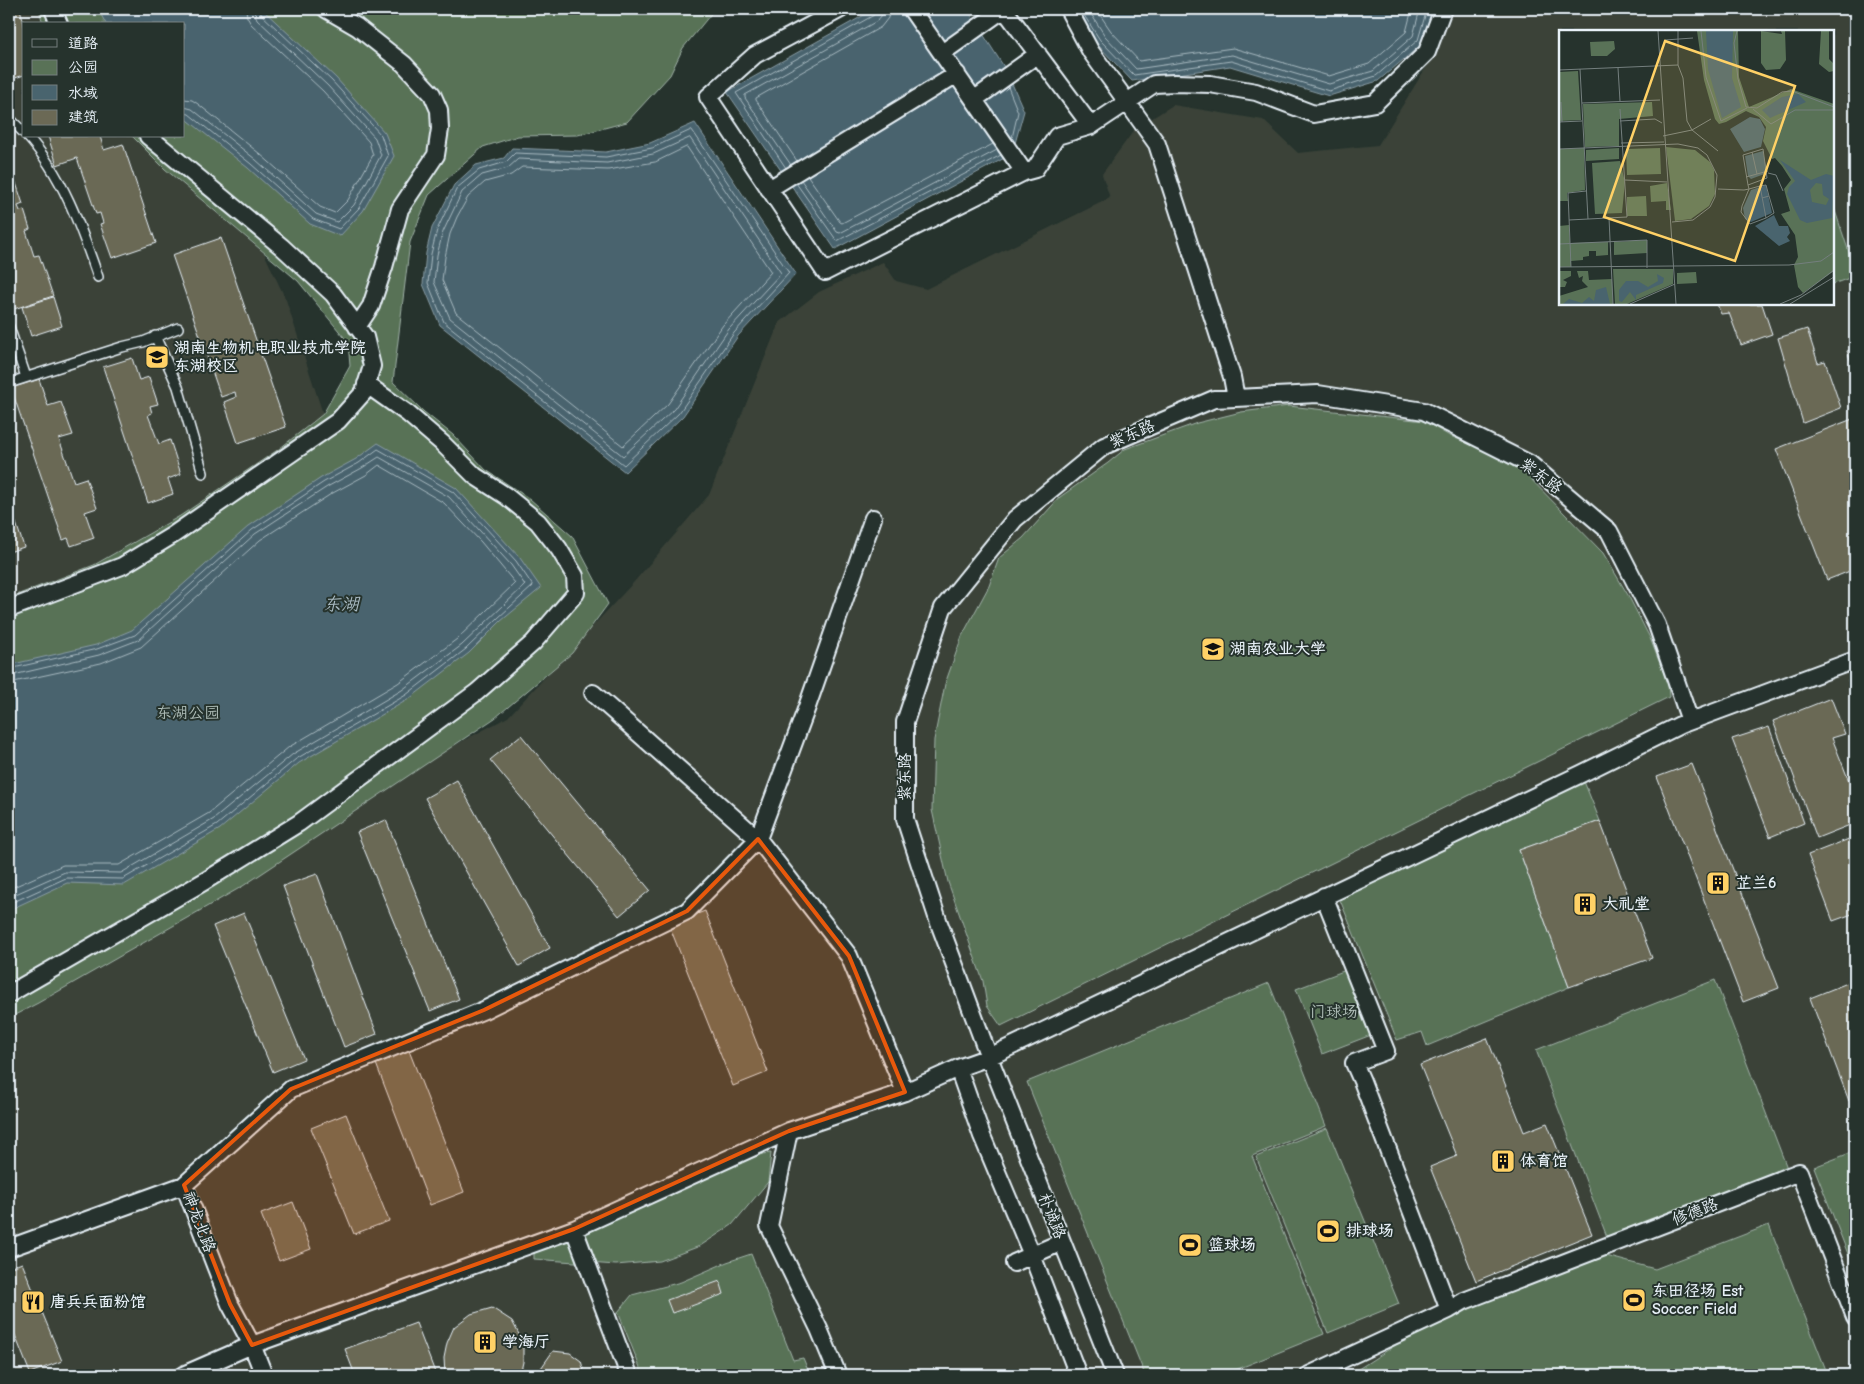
<svg xmlns="http://www.w3.org/2000/svg" width="1864" height="1384" viewBox="0 0 1864 1384" font-family="'Comic Neue','LXGW WenKai TC',sans-serif">
  <rect width="100%" height="100%" fill="#26332d"/>
  <filter id="ink" filterUnits="userSpaceOnUse"><feTurbulence type="fractalNoise" baseFrequency=".02" numOctaves="2"/><feDisplacementMap in="SourceGraphic" scale="10" xChannelSelector="R" yChannelSelector="G"/><feConvolveMatrix kernelMatrix="1 2 1 2 8 2 1 2 1" color-interpolation-filters="sRGB"/></filter>
  <g filter="url(#ink)">
    <path fill="#3b4339" fill-rule="evenodd" d="M9,9H39L43,24H24V136H132L165,169L264,253L286,300L323,414L279,449L180,516L94,565L9,598Z
      M1452,9H1855V1375H9V1014L51,996L138,942L372,789L508,717L634,582L709,495L779,323L819,292L883,262L896,281L926,289L1110,198L1102,174L1135,129L1173,105L1263,120L1298,153L1378,145L1435,53ZM1560,31H1833V304H1560Z"/>
    <path fill="#597257" stroke="#a0b2a8" d="M39,9H715L683,48L670,75L627,122L578,135L518,136L483,147L429,195L410,242L393,382L424,412L453,435L486,470L530,499L572,536L608,604L572,653L495,718L243,886L38,1003L9,1018V598L94,565L180,516L279,449L323,414L350,366L348,342L298,281L165,169L132,136H184V24H43Z
      M1833,205L1855,270V276L1833,284Z
      M1289,406L1424,421L1448,435L1486,451L1526,474L1603,553L1628,595L1650,638L1668,684L1669,697L1001,1026L987,1006L983,981L948,882L932,810L934,740L945,684L962,636L989,586L999,558L1023,538L1060,497L1108,463L1125,449L1197,423L1241,412Z
      M1581,774L1600,821L1519,850L1569,987L1427,1046L1422,1032L1397,1040L1338,895Z
      M1346,970L1371,1035L1322,1054L1296,989Z
      M1715,980L1787,1168L1607,1237L1536,1050Z
      M1269,983L1326,1126L1252,1156L1324,1334L1223,1375H1145L1027,1082Z
      M1327,1128L1399,1304L1328,1333L1256,1157Z
      M1855,1151V1272L1814,1167Z
      M771,1153L768,1182L732,1225L700,1246L660,1261L616,1265L534,1259V1251L761,1154Z
      M1769,1225L1828,1375H1349L1464,1301L1591,1252L1655,1269Z
      M751,1254L793,1360L803,1358L810,1375H643L618,1312L632,1295L681,1282L727,1262Z"/>
    <path fill="#49646e" stroke="#899ca5" d="M98,9H262L336,78L385,133L394,156L363,211L340,236L310,224L248,168L184,117V24H106Z
      M875,9H967L1006,70L1024,111L1012,154L835,249L727,92Z
      M1074,9H1432L1423,43L1378,81L1329,96L1230,66L1132,81L1096,43Z
      M695,123L796,274L738,336L683,416L625,472L440,325L423,284L426,253L432,228L454,185L476,165L504,158L512,148L606,152L650,143Z
      M378,443L456,488L520,558L541,588L501,621L469,653L409,699L299,763L220,829L124,885L67,883L9,910V665L96,645L132,630L249,526L321,478L356,459Z"/>
    <g fill="none" stroke-linecap="round" stroke-linejoin="round">
      <path stroke="#a8b9c1" stroke-width="1" d="M1080,9L1100,40L1134,75L1231,61L1329,91L1376,76L1418,40L1427,9
        M1088,9L1105,36L1136,69L1232,55L1329,84L1373,71L1413,36L1420,9
        M1096,9L1111,31L1139,61L1233,48L1329,76L1369,64L1406,32L1412,9
        M1008,87L1018,112L1012,138
        M184,99L192,100L198,104L260,154L320,207L335,213L348,200L373,155L369,142L323,91L251,24L247,17L246,9
        M184,107L192,109L255,159L316,214L337,222L354,205L381,155L375,138L328,86L257,19L253,9
        M184,113L189,114L251,164L313,219L339,229L359,208L388,156L381,135L332,81L261,14L260,9
        M692,130L789,273L734,333L679,413L624,465L444,322L428,283L431,254L437,230L457,188L479,170L506,162L515,153L606,157L652,148Z
        M690,138L781,273L729,329L674,409L623,456L450,318L434,282L437,255L443,232L462,192L482,175L508,168L518,159L607,163L653,154Z
        M687,147L771,272L723,325L668,404L623,446L456,313L442,280L445,257L450,234L457,217L468,197L485,182L511,175L522,167L608,170L655,162Z
        M797,161L756,100V98L881,27L888,18L890,9
        M791,165L745,98V95L877,21L882,15L883,9
        M786,168L736,93L874,15L876,9
        M808,176L840,222L842,223L993,144
        M801,180L837,232L840,233L997,150
        M796,183L837,241L1001,155
        M9,669L97,649L135,635L252,530L324,482L359,463L378,449L453,492L516,561L533,586L498,618L466,649L406,695L296,759L217,825L123,879L66,878L9,904
        M9,676L99,655L138,640L255,534L327,487L362,468L379,457L449,497L511,565L525,585L462,645L402,690L293,754L214,819L121,873L65,872L9,897
        M9,683L101,663L141,647L260,540L331,494L366,475L379,465L444,503L481,542L515,583L457,639L398,683L289,747L209,813L119,865H63L9,889"/>
    </g>
    <path fill="#6b6955" stroke="#e8f1f8" d="M9,9H20L24,24V75L9,80Z
      M48,136H100L104,150L123,144L156,243L112,258L100,224L103,223L100,213L96,214L77,158L57,165Z
      M9,162L23,204L18,206L20,211L24,210L30,229L26,231L34,256L39,255L53,296L14,309L9,292Z
      M221,238L286,427L238,443L224,402L236,397L235,392L221,397L172,255Z
      M53,297L62,326L31,336L22,307Z
      M1717,304H1762L1772,334L1741,345L1729,313L1721,314Z
      M1807,329L1818,363L1825,361L1841,408L1803,423L1778,338Z
      M1855,348V373L1847,351Z
      M132,358L139,380L149,377L158,404L150,406L152,413L148,415L159,444L170,440L181,474L168,479L173,494L148,503L103,367Z
      M39,379L48,406L61,402L73,435L59,439L74,482L86,478L97,508L85,512L94,538L71,546L68,538L63,540L11,388Z
      M1855,418V569L1827,580L1776,449Z
      M9,502L24,547L9,552Z
      M1855,677V699L1848,680Z
      M1831,698L1845,734L1832,738L1855,796V823L1817,838L1773,721Z
      M1769,727L1804,823L1770,837L1732,739Z
      M521,735L650,890L619,916L490,760Z
      M1692,764L1779,988L1743,1002L1657,777Z
      M457,780L550,948L519,966L425,798Z
      M386,820L459,999L430,1011L357,832Z
      M1600,821L1652,958L1569,987L1519,850Z
      M1854,837L1855,842V913L1833,921L1808,855Z
      M317,874L377,1034L344,1047L283,886Z
      M705,911L768,1072L733,1086L669,925Z
      M244,913L304,1059L273,1072L213,926Z
      M1855,980V1098L1849,1101L1810,998Z
      M1487,1038L1524,1132L1547,1123L1592,1234L1476,1281L1430,1167L1457,1156L1420,1065Z
      M408,1048L464,1192L430,1205L375,1061Z
      M346,1114L389,1221L354,1234L311,1128Z
      M293,1202L311,1249L279,1261L261,1214Z
      M22,1263L62,1361L30,1373L9,1320V1268Z
      M720,1281L724,1294L672,1313L667,1300Z
      M492,1308L512,1321L523,1342V1362L520,1375H445L444,1358L447,1343L454,1327L471,1314Z
      M416,1323L436,1375H355L345,1349Z
      M553,1351L570,1353L581,1361L585,1375H524L539,1371Z"/>
    <g fill="none" stroke-linecap="round" stroke-linejoin="round">
      <g stroke="#e8f1f8" stroke-width="12">
        <path id="lane" d="M9,118L24,133
          M27,136C63,175 81,228 98,277
          M9,327L26,377
          M155,336L178,387L203,473
          M9,383L122,347L143,342L178,328"/>
      </g>
      <g stroke="#e8f1f8" stroke-width="20">
        <path id="street" d="M53,9L59,24
          M326,9L357,27L404,64L432,94L439,110L440,129L436,155L400,209L384,267L371,306L357,327
          M841,9L755,55L708,97L825,272L1024,172L1035,169L1057,136L1091,126L1127,102L1157,144L1232,377L1236,398
          M911,9L1024,172
          M1068,9L1091,52L1127,102L1154,84L1175,83L1210,84L1256,92L1314,114L1375,103L1427,52L1443,9
          M942,53L1004,9L1091,126
          M975,99L1038,54
          M769,189L957,74
          M9,609L122,566L173,535L338,421L364,392L372,366L365,337L333,294L282,247L148,136
          M593,693L758,839L849,956L905,1092
          M1324,896L1386,1051L1354,1063L1362,1081L1449,1310
          M9,994L205,881L299,823L477,692L533,643L576,593L575,576L559,549L538,522L506,496L475,476L442,443L407,413L366,384
          M958,1068L982,1136L1032,1255L1078,1375
          M789,1131L769,1226L819,1329L838,1375
          M184,1185L291,1089L484,1010L687,911L758,839L807,707L873,518
          M574,1229L629,1375
          M9,1248L184,1185L230,1304L252,1345L264,1375
          M1014,1263L1062,1242
          M183,1375L252,1345L574,1229L789,1131L905,1092L958,1068L989,1057L1581,774L1680,725L1855,660
          M1115,1375L989,1057L939,923L905,819V722L943,608L1015,519L1104,446L1214,399L1318,394L1424,411L1530,464L1609,531L1657,625L1690,721
          M1309,1375L1449,1310L1464,1301L1799,1172L1855,1317"/>
      </g>
      <use href="#lane" stroke="#26332d" stroke-width="9"/>
      <use href="#street" stroke="#26332d" stroke-width="16"/>
    </g>
  </g>
  <path fill="#e8590c" fill-opacity="0.2" stroke="#e8590c" stroke-width="4" stroke-linejoin="round" d="M758,839L849,956L905,1092L789,1131L574,1229L252,1345L230,1304L184,1185L291,1089L484,1010L687,911Z"/>
  <defs>
    <g id="university-square" transform="scale(1.25)"><rect x="-9" y="-9" width="18" height="18" rx="4" fill="#ffd166" stroke="#26332d"/><path d="M0-5L7-2L0 1L-7-2ZM-4 1L0 2.5L4 1V4Q0 6-4 4Z" fill="#111"/></g>
    <g id="building-square" transform="scale(1.25)"><rect x="-9" y="-9" width="18" height="18" rx="4" fill="#ffd166" stroke="#26332d"/><path d="M-4-6H4V6H1V3H-1V6H-4ZM-2.5-4.3h1.7v1.8h-1.7ZM.8-4.3h1.7v1.8H.8ZM-2.5-1h1.7V.8h-1.7ZM.8-1h1.7V.8H.8Z" fill="#111"/></g>
    <g id="stadium-square" transform="scale(1.25)"><rect x="-9" y="-9" width="18" height="18" rx="4" fill="#ffd166" stroke="#26332d"/><path d="M0-5a6.5 5 0 1 0 0 10a6.5 5 0 1 0 0-10ZM-3.5-1.8h7v3.6h-7Z" fill="#111"/></g>
    <g id="restaurant-square" transform="scale(1.25)"><rect x="-9" y="-9" width="18" height="18" rx="4" fill="#ffd166" stroke="#26332d"/><path d="M-5-6h1v4h1v-4h1v4h1v-4h1v5L-1.5 .5V6h-2V.5L-5-1ZM5-6V6H3V1.5H1.5Q1.5-4 5-6Z" fill="#111"/></g>
  </defs>
  <g fill-rule="evenodd">
    <use href="#university-square" x="157" y="357"/>
    <use href="#university-square" x="1213" y="649"/>
    <use href="#building-square" x="1718" y="883"/>
    <use href="#building-square" x="1585" y="904"/>
    <use href="#building-square" x="1503" y="1161"/>
    <use href="#stadium-square" x="1328" y="1231"/>
    <use href="#stadium-square" x="1190" y="1245"/>
    <use href="#stadium-square" x="1634" y="1300"/>
    <use href="#restaurant-square" x="33" y="1302"/>
    <use href="#building-square" x="485" y="1342"/>
  </g>
  <g text-anchor="middle" dominant-baseline="central" stroke-width="4" stroke-linejoin="round" paint-order="stroke">
    <g font-size="16" font-weight="bold" fill="#e8f1f8" stroke="#26332d" text-anchor="start">
      <text x="174" y="348">湖南生物机电职业技术学院<tspan x="174" dy="18">东湖校区</tspan></text>
      <text x="1230" y="649">湖南农业大学</text>
      <text x="1736" y="883">芷兰6</text>
      <text x="1602" y="904">大礼堂</text>
      <text x="1520" y="1161">体育馆</text>
      <text x="1346" y="1231">排球场</text>
      <text x="1208" y="1245">篮球场</text>
      <text x="1652" y="1291">东田径场 Est<tspan x="1652" dy="18">Soccer Field</tspan></text>
      <text x="50" y="1302">唐兵兵面粉馆</text>
      <text x="502" y="1342">学海厅</text>
    </g>
    <g font-size="16" fill="#e8f1f8" stroke="#26332d">
      <text transform="translate(1132 434) rotate(-23)">紫东路</text>
      <text transform="translate(1541 476) rotate(37)">紫东路</text>
      <text transform="translate(905 777) rotate(-90)">紫东路</text>
      <text transform="translate(1695 1212) rotate(-21)">修德路</text>
      <text transform="translate(1052 1216) rotate(68)">朴诚路</text>
      <text transform="translate(199 1222) rotate(69)">神龙北路</text>
    </g>
    <g font-size="16" fill="#afbeb8" stroke="#26332d">
      <text x="188" y="713">东湖公园</text>
      <text x="1334" y="1012">门球场</text>
    </g>
    <g font-size="18" font-style="italic" fill="#a8b9c1" stroke="#26332d">
      <text x="341" y="604">东湖</text>
    </g>
  </g>
  <g transform="translate(1559 30)">
    <rect width="275" height="275" fill="#26332d"/>
    <path d="M138,1H179L180,47L190,77L232,59L275,74V241L244,263L239,257L235,235L239,227L236,205L222,184L231,181L225,159L232,150L223,136L216,128L213,129L204,111L207,97L200,87L187,81L167,92L160,94L156,89L145,50ZM202,1L223,4L222,1H226L227,30L221,39L207,40L202,33ZM262,1H270V29L275,34V41L270,42L260,34ZM55,11L56,19L48,26H32L31,12ZM19,41L22,90L0,91V42ZM93,72L94,86L60,89V116L26,117L24,74ZM107,117L136,120L151,132L155,140L156,164L150,176L132,189L116,191ZM25,118L26,160L8,163L9,171H0V119ZM60,118V129L27,131V120ZM101,118L102,144L68,145L67,119ZM61,131L66,152L63,183L36,184L33,133ZM108,153L112,180H107V171L92,172L91,156ZM87,166L88,186H68V167ZM10,195L11,213L49,212V225L37,226V221H30V226L24,227V230L12,231V237H0V196ZM88,210V223L55,225V212ZM54,239H114V254L68,274H56ZM0,241H12V246L4,250L8,252L6,257H0ZM18,241H29L30,250L53,249L54,274H0V266L29,257L23,251L24,246L20,248ZM137,242L138,253L118,254V243Z" fill="#597257"/>
    <path d="M147,1H174L173,48L182,77L163,88L149,39ZM239,64L247,72L211,88L203,80L223,67ZM191,87L201,89L206,99L202,117L185,122L171,99ZM204,121L208,143L192,149L189,146L186,126ZM221,130L252,150L267,144L275,146L273,188L248,193L241,190L228,164L230,157L236,151ZM257,153L263,154L264,165L270,169L267,175L253,172L251,160ZM207,155L213,183L192,192L186,189L184,178L192,160ZM215,185L220,196H229L231,203L228,207L231,211L220,216L196,196ZM98,244L105,248L104,253L77,265V270L71,262L63,272L60,271V260L67,251H79L89,257L99,251ZM47,257L51,274H4L10,269L23,273L30,267L35,271L37,260Z" fill="#49646e" fill-rule="evenodd"/>
    <path fill="none" stroke="#747f7e" stroke-width="1" d="M99,1L117,274M142,1L147,47L162,91L188,78M178,1L175,13L179,49L187,77L198,78L223,62L233,61L275,77M106,10L134,8M119,35L124,48L128,91L133,100L159,121M59,38L61,71M21,39L29,189M0,40L119,35V1M2,72L3,92M23,73L101,70M194,79L212,94L236,80H275M61,91L96,89L103,93M0,92L23,91M104,106L133,100L152,89M62,113L105,112M0,119L119,114L139,118L148,125L158,145L156,167L151,177L134,190L113,192M193,122L198,144M209,143L217,145L224,161M187,147L209,141M66,150L108,152M201,156L207,188L191,194L182,182L183,176L190,159ZM201,156L207,155L210,166M159,159L185,160L190,159L189,155L208,148L204,119L184,125L189,155M203,168L210,166L215,183L207,188M50,188L54,274M10,190L68,187L61,79M0,214L88,210V238M0,237L230,235L262,231L275,222M12,237L9,163L27,161M71,274L116,254M221,274L242,265L275,240M231,274L275,247"/>
    <path fill="#ffd166" fill-opacity="0.15" stroke="#ffd166" stroke-width="2.5" d="M106,11L236,56L176,231L45,187Z"/>
    <rect width="275" height="275" fill="none" stroke="#e8f1f8" stroke-width="2.5"/>
  </g>
  <rect width="1864" height="1384" fill="none" stroke="#26332d" stroke-width="30"/>
  <rect x="15" y="15" width="1834" height="1354" fill="none" stroke="#e8f1f8" stroke-width="2" filter="url(#ink)"/>
  <rect x="22" y="22" width="162" height="115" fill="#26332d" stroke="#747f7e"/>
  <rect x="32" y="39" width="25" height="8" fill="#26332d" stroke="#747f7e"/>
  <text x="68" y="48" font-size="15" fill="#e8f1f8">道路</text>
  <rect x="32" y="60" width="25" height="15" fill="#597257" stroke="#747f7e"/>
  <text x="68" y="72" font-size="15" fill="#e8f1f8">公园</text>
  <rect x="32" y="85" width="25" height="15" fill="#49646e" stroke="#747f7e"/>
  <text x="68" y="98" font-size="15" fill="#e8f1f8">水域</text>
  <rect x="32" y="110" width="25" height="15" fill="#6b6955" stroke="#747f7e"/>
  <text x="68" y="122" font-size="15" fill="#e8f1f8">建筑</text>
</svg>
